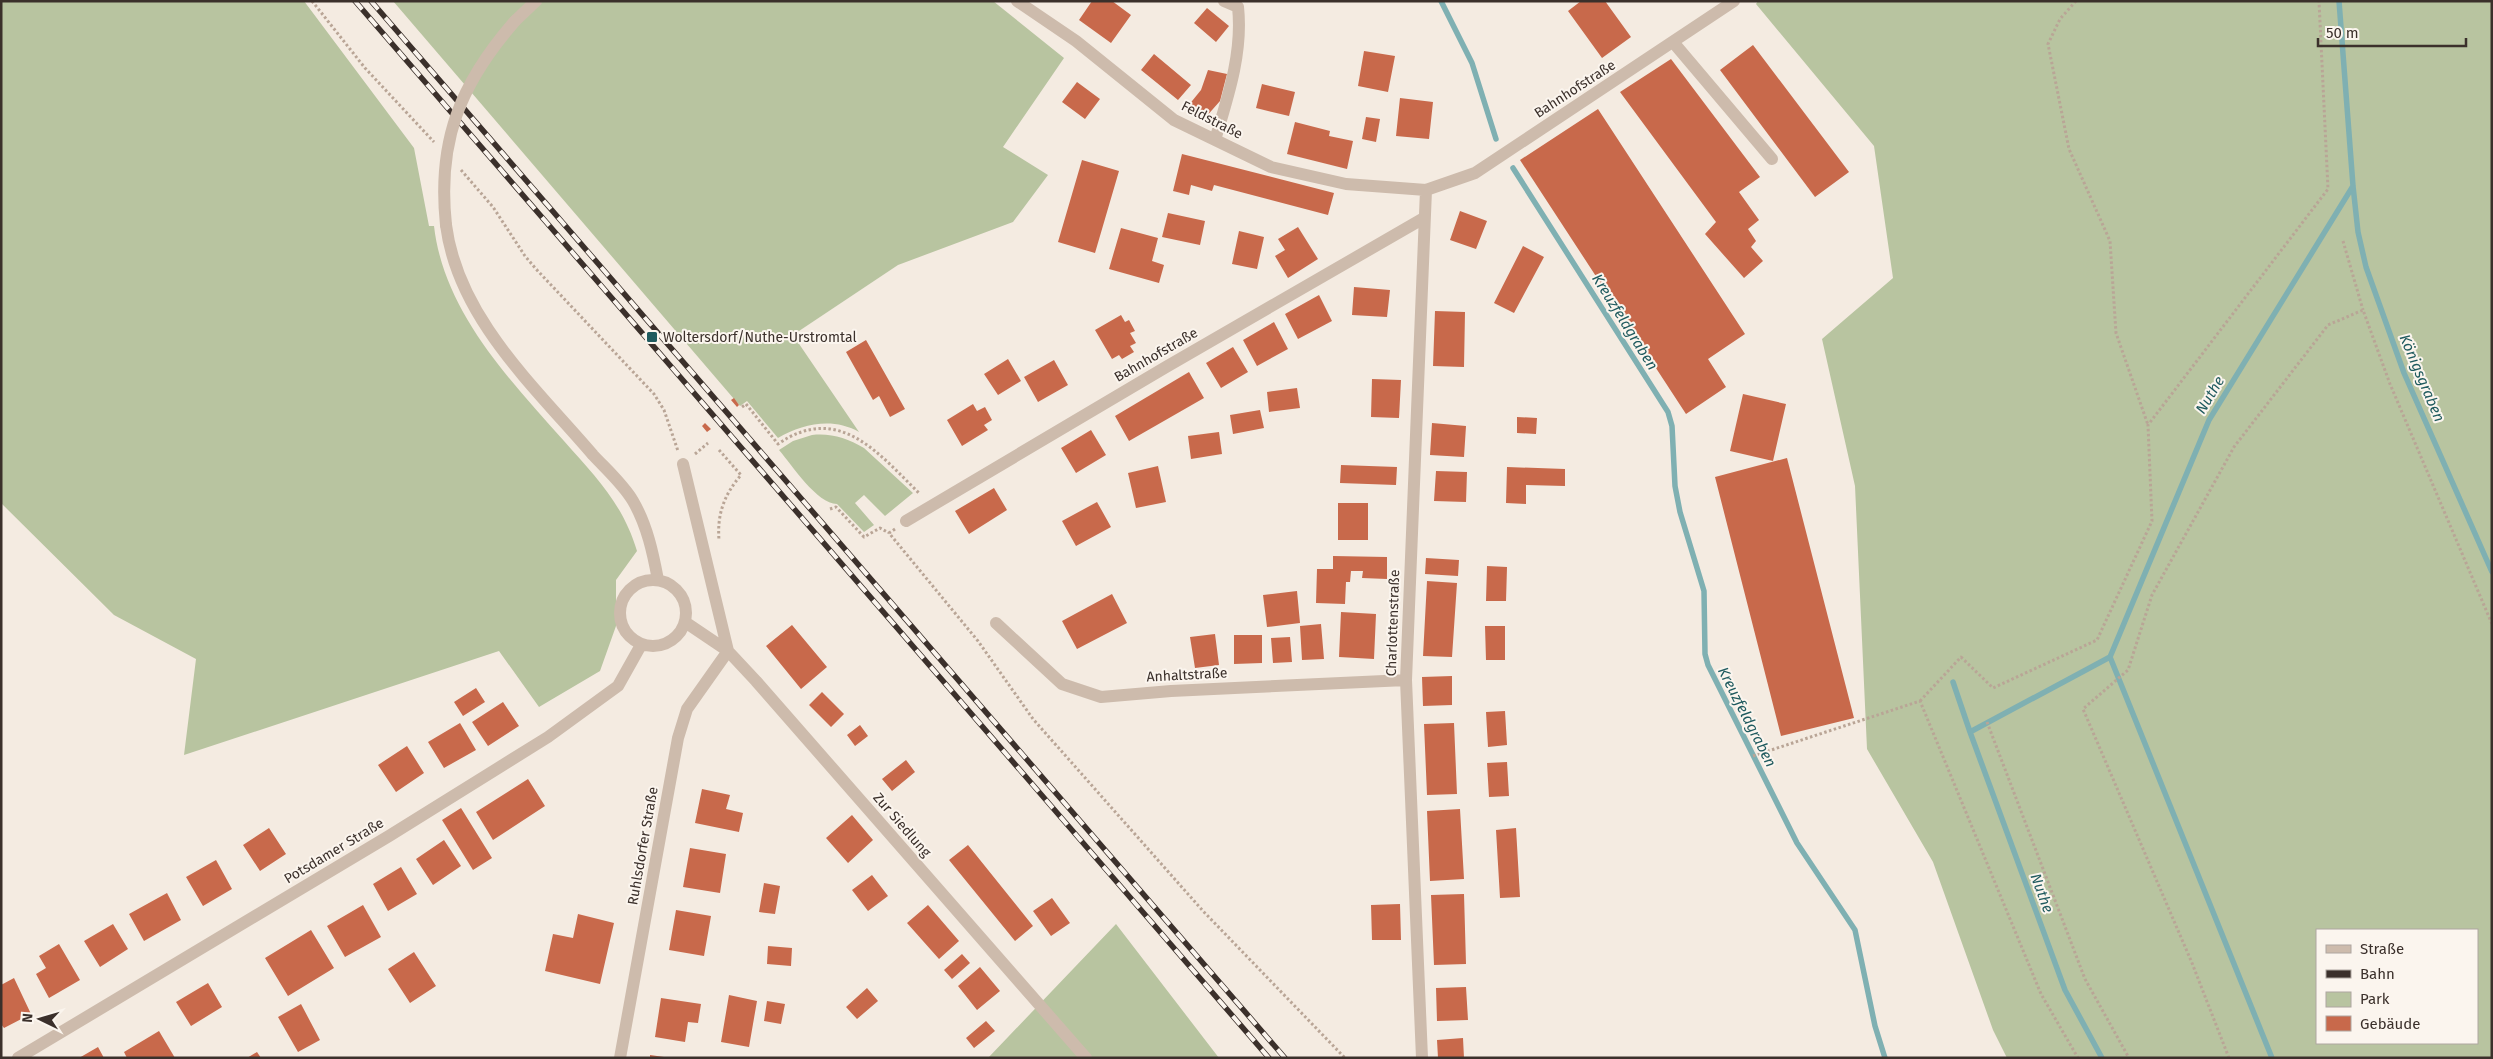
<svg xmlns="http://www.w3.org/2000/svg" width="2493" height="1059" viewBox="0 0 2493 1059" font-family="'Fira Sans',sans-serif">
  <rect width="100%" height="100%" fill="#f4ebe1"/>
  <path fill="#b8c4a0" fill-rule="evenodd" d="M1,1H304L414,148L429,226H434C444,312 509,379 564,441C596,477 623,504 637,551L616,580V626L600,671L539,707L499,651L184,755L196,659L114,615L1,503Z
    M393,1H993L1064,58L1003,147L1048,175L1013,222L898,265L793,335L859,432C832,417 803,424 778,438L747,401L740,406Z
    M1758,1H2492V1058H2007L1993,1030L1933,862L1867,749L1855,486L1822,339L1893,278L1874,146L1756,4ZM2477,930V1043H2317V930Z
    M812,435C831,433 847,438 864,448L913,493L885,516L864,495L855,503L874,525L864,532L837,504C817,504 792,465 779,450L793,441Z
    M1116,924L1219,1058H988Z"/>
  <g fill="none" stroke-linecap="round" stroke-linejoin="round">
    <path stroke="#7fb0b2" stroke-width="5.5" d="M1441,1L1472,63L1496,139
      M2339,1L2353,186L2358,232L2366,267L2404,373L2492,572
      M1513,168L1668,412L1672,426L1675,486L1680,512L1704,591L1705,654L1708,665L1797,843L1855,930L1875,1026L1885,1058
      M2110,657L2272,1058
      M1953,682L1970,732
      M2102,1058L2065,990L1970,732L2110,657L2209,420L2353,186"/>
  </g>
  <path fill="#c8694b" d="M1092,1H1112L1131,15L1111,43L1079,20Z
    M1581,1H1605L1631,37L1602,58L1568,11Z
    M1207,8L1229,26L1216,42L1194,23Z
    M1753,45L1849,172L1815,197L1720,70Z
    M1364,51L1395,56L1388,92L1358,86Z
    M1154,54L1191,85L1178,100L1141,70Z
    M1671,59L1760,177L1739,192L1759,220L1748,229L1756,241L1751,247L1763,261L1744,278L1705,234L1716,222L1620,92Z
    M1208,70L1227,74L1220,101L1205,118L1188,106L1201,90Z
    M1077,82L1100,99L1085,119L1062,102Z
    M1262,84L1295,92L1289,116L1256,108Z
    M1400,98L1433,102L1429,139L1396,136Z
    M1598,109L1745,334L1708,359L1726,387L1686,414L1520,160Z
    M1366,117L1380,119L1376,142L1362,139Z
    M1295,122L1330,131L1329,136L1353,141L1347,169L1287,154Z
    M1182,154L1334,193L1328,215L1214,185L1212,191L1191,185L1189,195L1173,191Z
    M1082,160L1119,171L1095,253L1058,242Z
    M1460,211L1487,221L1476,249L1450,240Z
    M1168,213L1205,221L1200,245L1162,237Z
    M1298,227L1318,259L1288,278L1275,256L1285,250L1278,239Z
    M1121,228L1158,238L1152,261L1164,265L1159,283L1109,269Z
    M1239,231L1264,237L1257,269L1232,264Z
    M1523,246L1544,257L1514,313L1494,303Z
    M1354,287L1390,290L1387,317L1352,315Z
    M1319,295L1332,321L1298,339L1285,314Z
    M1435,311L1465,312L1464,367L1433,366Z
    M1121,315L1125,322L1129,320L1135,331L1130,333L1136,343L1130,346L1134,352L1122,359L1119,355L1112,359L1095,330Z
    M1274,322L1288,349L1257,366L1243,340Z
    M866,340L905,409L890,417L879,396L873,400L846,352Z
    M1233,347L1248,372L1221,388L1206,363Z
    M1008,359L1021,381L998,395L984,374Z
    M1054,360L1068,385L1038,402L1024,377Z
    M1189,372L1204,398L1129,441L1115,416Z
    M1372,379L1401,380L1399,418L1371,417Z
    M1297,388L1300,408L1269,412L1267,392Z
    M1743,394L1786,404L1773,461L1730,451Z
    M734,398L739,405L737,407L731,400Z
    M973,404L977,411L985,407L992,420L984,425L988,430L962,446L947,420Z
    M1260,410L1264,428L1233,434L1230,415Z
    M1517,417L1537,418L1536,434L1517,433Z
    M705,423L711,429L707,432L702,426Z
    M1432,423L1466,426L1464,457L1430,455Z
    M1091,430L1106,455L1076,473L1061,448Z
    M1219,432L1222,454L1191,459L1188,436Z
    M1787,458L1854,718L1781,736L1715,477Z
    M1341,465L1397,467L1396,485L1340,483Z
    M1158,466L1166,502L1136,508L1128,473Z
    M1507,467L1565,469V486L1526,485V504L1506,503Z
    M1436,471L1467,472L1466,502L1434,501Z
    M994,488L1007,510L969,534L955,511Z
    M1097,502L1111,527L1076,546L1062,521Z
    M1338,503H1368V540H1338Z
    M1333,556L1387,557V579L1362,578L1363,571H1351L1350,582H1346L1345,604L1316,603L1317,569H1333Z
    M1426,558L1459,560L1458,576L1425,574Z
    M1487,566L1507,567L1506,601H1486Z
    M1427,581L1457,583L1452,657L1423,656Z
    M1297,591L1300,623L1267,627L1263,595Z
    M1112,594L1127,623L1077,649L1062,621Z
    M1341,612L1376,614L1374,659L1339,657Z
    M1321,624L1324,659L1302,660L1300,626Z
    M792,625L827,667L801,689L766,646Z
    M1485,626H1505V660H1486Z
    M1215,634L1219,665L1195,668L1190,637Z
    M1234,635H1262V663L1234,664Z
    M1290,637L1292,662L1273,663L1271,638Z
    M1452,676V705L1423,706L1422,677Z
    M476,688L485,702L463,716L454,702Z
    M822,692L844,714L831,727L809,705Z
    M503,702L519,726L488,746L472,722Z
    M1505,711L1507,745L1488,747L1486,712Z
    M460,723L476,750L444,768L428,742Z
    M1454,723L1457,794L1427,795L1424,724Z
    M860,725L868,736L855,746L847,735Z
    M407,746L424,773L396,792L378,765Z
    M906,760L915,772L892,791L882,779Z
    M1507,762L1509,796L1489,797L1487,763Z
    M528,779L545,806L493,840L476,812Z
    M702,789L730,795L726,809L743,813L739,832L695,823Z
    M461,808L492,858L473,870L442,820Z
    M1460,809L1464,879L1430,881L1427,811Z
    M852,815L873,840L848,863L826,838Z
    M269,828L286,854L260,871L243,845Z
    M1516,828L1520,897L1500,898L1496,830Z
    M444,840L461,866L433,885L416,859Z
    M968,845L1033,926L1015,941L949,860Z
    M690,848L726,854L720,893L683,887Z
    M216,860L232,889L203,906L186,877Z
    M401,867L417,894L388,911L373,884Z
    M872,875L888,896L868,911L852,890Z
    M764,883L780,886L775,914L759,912Z
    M167,893L181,920L144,941L129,914Z
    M1464,894L1466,964L1434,965L1431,895Z
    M1052,898L1070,923L1051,936L1033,911Z
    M1400,904L1401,940H1372L1371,905Z
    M363,905L381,937L345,957L327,926Z
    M928,905L959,941L939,959L907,923Z
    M676,910L711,916L704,956L669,950Z
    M578,914L614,923L600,984L545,971L553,934L573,938Z
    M113,924L128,949L100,967L84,941Z
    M311,930L334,968L288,996L265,958Z
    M59,944L80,980L49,998L36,974L46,968L39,956Z
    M768,946L792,948L791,966L767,964Z
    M414,952L436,986L410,1003L388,969Z
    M962,954L970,963L952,979L944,970Z
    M980,967L1000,991L977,1010L958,986Z
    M14,978L31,1014L4,1028L1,1024V985Z
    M208,983L222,1007L191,1026L176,1002Z
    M1466,987L1468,1020L1437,1021L1436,988Z
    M867,988L878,1001L857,1019L846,1007Z
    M729,995L757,1001L749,1047L721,1042Z
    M661,998L701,1004L698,1023L688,1022L685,1042L655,1037Z
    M767,1001L785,1004L781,1024L764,1021Z
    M301,1004L320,1040L298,1052L278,1017Z
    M986,1021L995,1031L974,1048L966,1038Z
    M159,1031L175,1058H127L124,1052Z
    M1463,1038L1464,1058H1438L1437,1040Z
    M98,1047L104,1058H79Z
    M257,1052L261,1058H247Z
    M650,1055L664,1057V1058H650Z"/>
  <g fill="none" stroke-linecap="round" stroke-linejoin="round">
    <path stroke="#b9a596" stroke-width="3" stroke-dasharray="2.5 2.5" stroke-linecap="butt" d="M312,1L365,68L434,142
      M2076,1L2060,19L2048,44L2069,149L2110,241L2116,333L2148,425
      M461,170L493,207L525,256L536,269L654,394L664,410L678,451
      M2343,241L2363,310
      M742,407L746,404L778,444C839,402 879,454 920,494
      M719,450L741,475C724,495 717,514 719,540
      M695,454L708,443
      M830,509L836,507L864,537L880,528L889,533
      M895,529L889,533L978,641L1033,719L1203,911L1345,1058
      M1920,701L1961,657L1993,688L2097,640L2152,521L2148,425L2328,189L2319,1
      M1987,722L2085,979L2129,1058
      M1753,756L1920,701L2041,994L2078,1058
      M2229,1058L2192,963L2083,709L2128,670L2152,595L2234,447L2328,325L2363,310L2390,384L2492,624"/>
    <path stroke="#cdbbac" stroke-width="12" d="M1017,1L1076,41L1174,120L1271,167L1346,184L1426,190L1475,173L1734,1
      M515,21L536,1
      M1673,42L1772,159
      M1215,140C1228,97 1243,52 1238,7L1224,1
      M446,225C458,318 535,387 593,455C606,469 623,484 633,501C647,525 653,553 658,580
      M906,521L1166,367L1424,218
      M620 613a33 33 0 1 1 66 0a33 33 0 1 1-66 0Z
      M685,622L728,651L756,681L1086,1058
      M996,623L1062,684L1101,697L1171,691L1406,680
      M18,1058L389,836L548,737L618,686L641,645
      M620,1058L678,738L687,709L728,651L683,464
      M1422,1058L1406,680L1426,190"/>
    <g stroke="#3b302b" stroke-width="5.5">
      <path id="rail" d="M355,1L1269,1058
        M371,1L1285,1058"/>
    </g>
    <use href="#rail" stroke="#fbf5ee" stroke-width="4" stroke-dasharray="11" stroke-linecap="butt"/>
    <path stroke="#cdbbac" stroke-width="12" d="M446,225C437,141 460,84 515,21"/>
  </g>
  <rect fill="#1f5a5e" stroke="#fbf5ee" stroke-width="2" x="646" y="331" width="12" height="12" rx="2.5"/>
  <g text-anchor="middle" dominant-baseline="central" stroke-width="4" stroke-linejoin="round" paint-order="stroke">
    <g font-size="14" fill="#3b302b" stroke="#fbf5ee">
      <text transform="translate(1575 89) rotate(-33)">Bahnhofstraße</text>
      <text transform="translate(1212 120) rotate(27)">Feldstraße</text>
      <text transform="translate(1156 355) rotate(-30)">Bahnhofstraße</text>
      <text transform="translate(1393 623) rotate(-88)">Charlottenstraße</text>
      <text transform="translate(1187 675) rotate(-3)">Anhaltstraße</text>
      <text transform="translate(902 825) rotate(49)">Zur Siedlung</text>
      <text transform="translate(643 846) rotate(-80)">Ruhlsdorfer Straße</text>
      <text transform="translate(334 851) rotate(-31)">Potsdamer Straße</text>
    </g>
    <g font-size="14" fill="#3b302b" stroke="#fbf5ee" text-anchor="start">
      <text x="663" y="337">Woltersdorf/Nuthe-Urstromtal</text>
    </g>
    <g font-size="15" font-style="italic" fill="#1f5a5e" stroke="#fbf5ee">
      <text transform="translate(1625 322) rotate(58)">Kreuzfeldgraben</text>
      <text transform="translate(2422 378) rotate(67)">Königsgraben</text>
      <text transform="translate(2210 395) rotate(-59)">Nuthe</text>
      <text transform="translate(1747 717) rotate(63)">Kreuzfeldgraben</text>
      <text transform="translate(2042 893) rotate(70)">Nuthe</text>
    </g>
  </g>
  <rect width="2493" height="1059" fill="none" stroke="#3b302b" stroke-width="5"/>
  <rect x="2316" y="929" width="162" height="115" fill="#fbf5ee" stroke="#aea6a0"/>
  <rect x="2326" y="945" width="25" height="8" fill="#cdbbac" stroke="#aea6a0"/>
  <text x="2360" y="954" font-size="15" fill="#3b302b">Straße</text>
  <rect x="2326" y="970" width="25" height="8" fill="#3b302b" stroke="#aea6a0"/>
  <text x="2360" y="979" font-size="15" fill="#3b302b">Bahn</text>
  <rect x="2326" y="992" width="25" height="15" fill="#b8c4a0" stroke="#aea6a0"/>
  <text x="2360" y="1004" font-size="15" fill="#3b302b">Park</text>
  <rect x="2326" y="1016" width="25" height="15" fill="#c8694b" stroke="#aea6a0"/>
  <text x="2360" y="1029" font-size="15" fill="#3b302b">Gebäude</text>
  <g transform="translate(40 1019) rotate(275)" stroke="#fbf5ee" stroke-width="4" paint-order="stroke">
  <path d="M0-4L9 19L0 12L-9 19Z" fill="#3b302b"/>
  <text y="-8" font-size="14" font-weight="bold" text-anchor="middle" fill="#3b302b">N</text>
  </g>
  <path d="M2318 38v8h148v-8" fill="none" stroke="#3b302b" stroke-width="2.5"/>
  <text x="2326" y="38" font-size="15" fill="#3b302b" stroke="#fbf5ee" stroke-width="4" paint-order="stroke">50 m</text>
</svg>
